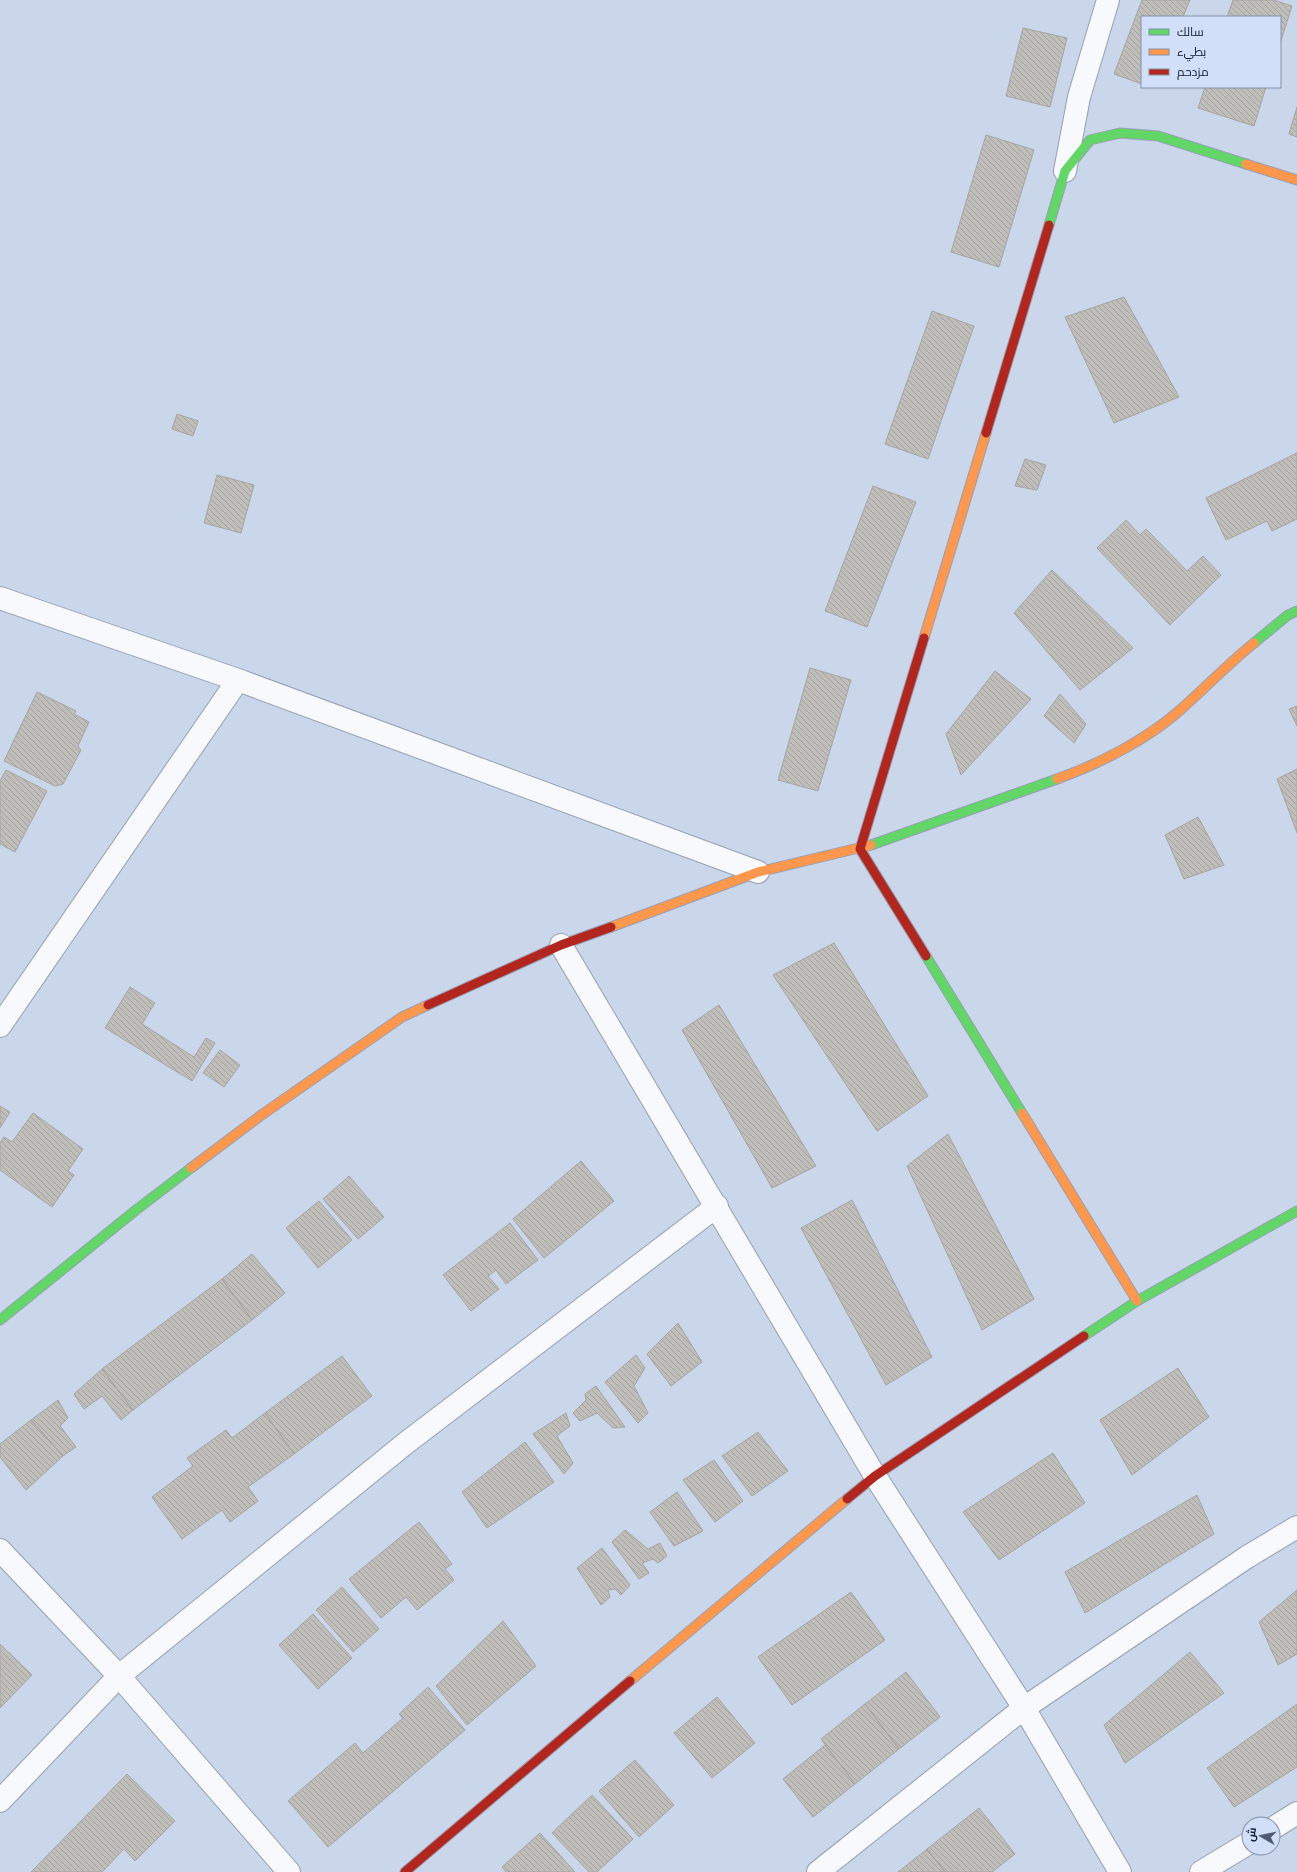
<svg xmlns="http://www.w3.org/2000/svg" width="1297" height="1872" viewBox="0 0 1297 1872" font-family="'Space Grotesk',Cairo,sans-serif">
  <defs>
    <pattern id="building-back-hatch" width="6" height="6" patternUnits="userSpaceOnUse"><rect width="6" height="6" fill="#bfbeba"/><path d="M-1 5l2 2M0 0l6 6M5-1l2 2" fill="none" stroke="#a3a3a0"/></pattern>
  </defs>
  <rect width="100%" height="100%" fill="#cad6ea"/>
  <path fill="url(#building-back-hatch)" stroke="#a5a4a0" d="M1142,0H1190L1183,17H1142V84L1114,74Z
    M1233,0H1274L1292,6L1280,44V17H1227Z
    M1023,28L1067,38L1050,107L1006,96Z
    M1205,87H1266L1254,126L1198,108Z
    M1297,107V137L1289,134Z
    M986,135L1034,150L999,267L951,252Z
    M1124,297L1179,397L1114,423L1065,317Z
    M932,311L974,326L928,459L885,444Z
    M177,414L198,421L193,436L172,429Z
    M1297,453V519L1272,531L1267,521L1226,540L1206,498Z
    M1025,459L1046,465L1037,490L1015,486Z
    M217,475L254,485L241,533L204,523Z
    M873,486L916,502L867,627L825,611Z
    M1126,520L1140,535L1146,529L1187,571L1203,556L1221,575L1170,625L1097,548Z
    M1052,570L1133,648L1080,690L1014,613Z
    M810,668L851,680L818,791L778,780Z
    M995,671L1031,699L961,775L946,734Z
    M37,692L76,711L74,714L89,722L78,746L81,750L63,784L55,786L4,761Z
    M1060,694L1086,724L1074,743L1044,716Z
    M1297,706V726L1289,709Z
    M1297,769V833L1277,779Z
    M6,770L47,791L15,852L0,844V781Z
    M1198,817L1224,865L1184,879L1165,835Z
    M834,943L928,1096L877,1131L773,975Z
    M130,987L155,1003L142,1024L194,1057L206,1038L215,1043L192,1081L105,1028Z
    M719,1005L816,1166L772,1188L682,1030Z
    M220,1050L240,1065L224,1087L203,1073Z
    M0,1106L10,1112L0,1128Z
    M33,1113L83,1149L68,1171L74,1175L52,1207L0,1170V1143L4,1137L12,1142Z
    M948,1134L1034,1299L982,1330L907,1166Z
    M581,1161L614,1201L544,1258L513,1219Z
    M349,1176L384,1217L358,1239L323,1199Z
    M852,1200L932,1357L886,1385L801,1228Z
    M319,1201L352,1240L318,1268L286,1228Z
    M510,1223L538,1260L506,1284L496,1270L488,1276L499,1289L471,1311L443,1275Z
    M252,1254L285,1293L252,1320L222,1279Z
    M222,1279L252,1320L133,1410L102,1369Z
    M678,1323L702,1362L671,1386L647,1354Z
    M636,1355L645,1368L634,1386L648,1413L638,1423L605,1382Z
    M342,1356L372,1396L294,1454L265,1413Z
    M1178,1368L1209,1417L1132,1475L1100,1420Z
    M102,1369L133,1410L121,1420L102,1396L84,1409L74,1394Z
    M596,1386L625,1427L613,1428L597,1413L580,1421L573,1413L586,1400L585,1394Z
    M58,1400L68,1418L60,1426L76,1447L63,1456L31,1420Z
    M265,1413L294,1454L248,1487L258,1501L230,1522L222,1510L182,1539L152,1497L193,1466L187,1458L226,1430L232,1438Z
    M566,1413L570,1426L557,1436L573,1463L564,1474L533,1434Z
    M31,1420L63,1456L26,1490L0,1457V1444Z
    M758,1432L788,1471L752,1496L722,1456Z
    M525,1442L554,1482L487,1528L462,1492Z
    M1053,1453L1085,1503L999,1560L963,1512Z
    M714,1460L743,1501L715,1522L683,1480Z
    M677,1492L703,1531L674,1546L650,1512Z
    M1197,1495L1214,1534L1085,1613L1065,1572Z
    M419,1522L452,1564L445,1569L454,1580L417,1610L406,1597L381,1618L349,1579Z
    M625,1530L648,1549L660,1543L667,1556L658,1563L653,1559L642,1563L649,1573L639,1579L612,1542Z
    M602,1548L630,1585L621,1595L615,1589L608,1590L610,1597L601,1605L577,1568Z
    M342,1587L379,1629L353,1652L316,1610Z
    M1297,1590V1654L1278,1665L1259,1622Z
    M851,1592L885,1640L792,1705L758,1657Z
    M313,1614L352,1658L318,1689L279,1645Z
    M503,1621L536,1666L467,1725L436,1686Z
    M0,1644L32,1675L0,1708Z
    M1190,1652L1224,1693L1125,1763L1104,1725Z
    M906,1672L940,1717L899,1749L865,1704Z
    M428,1687L465,1730L328,1847L288,1801L355,1743L363,1753L403,1718L399,1714Z
    M717,1697L755,1743L712,1778L674,1733Z
    M865,1704L899,1749L855,1784L821,1739Z
    M1297,1704V1767L1234,1807L1207,1768Z
    M825,1745L855,1784L813,1817L783,1779Z
    M635,1760L674,1805L639,1837L599,1791Z
    M127,1774L175,1821L135,1861L124,1849L102,1872H31Z
    M592,1795L633,1839L597,1872H589L552,1833Z
    M979,1808L1015,1854L992,1872H945L927,1849Z
    M540,1833L575,1872H506L502,1867Z
    M927,1849L945,1872H898Z"/>
  <g fill="none" stroke-linecap="round" stroke-linejoin="round">
    <g stroke="#95a0b4" stroke-width="24">
      <path id="street" d="M1065,171L1079,97L1108,0
        M0,598L238,680L758,872
        M561,945L875,1476L1024,1708L1120,1872
        M0,1026L238,680
        M0,1550L119,1676L289,1872
        M0,1801L119,1676L406,1443L717,1206
        M1273,1828L1297,1813
        M818,1872L1024,1708L1247,1557L1297,1527
        M1201,1872L1249,1843"/>
    </g>
    <g stroke="#95a0b4" stroke-width="11">
      <path id="fast" d="M1049,225L1065,171L1090,140L1120,133L1158,136L1246,164
        M1254,643L1288,615L1297,611
        M871,845L1057,779
        M926,956L1022,1113
        M0,1320L136,1210L191,1168
        M1084,1336L1137,1301L1297,1211"/>
    </g>
    <g stroke="#95a0b4" stroke-width="11">
      <path id="slow" d="M1246,164L1297,180
        M924,638L986,433
        M1057,779C1099,764 1146,740 1179,711C1204,689 1228,664 1254,643
        M611,927L758,872L871,845
        M1022,1113L1137,1301
        M191,1168L260,1116L402,1017L428,1005
        M630,1681L847,1499"/>
    </g>
    <g stroke="#95a0b4" stroke-width="11">
      <path id="jam" d="M986,433L1049,225
        M924,638L860,849L926,956
        M428,1005L561,945L611,927
        M847,1499L875,1476L1084,1336
        M405,1872L630,1681"/>
    </g>
    <use href="#street" stroke="#f7f9fc" stroke-width="22"/>
    <use href="#fast" stroke="#63d668" stroke-width="9"/>
    <use href="#slow" stroke="#ff974d" stroke-width="9"/>
    <use href="#jam" stroke="#b3261e" stroke-width="9"/>
  </g>
  <rect x="1141" y="16" width="140" height="72" fill="#d1dff8" stroke="#8390a8"/>
  <rect x="1149" y="29" width="20" height="6" fill="#63d668" stroke="#8390a8"/>
  <text x="1177" y="36" font-size="12" fill="#0e1a30">سالك</text>
  <rect x="1149" y="49" width="20" height="6" fill="#ff974d" stroke="#8390a8"/>
  <text x="1177" y="56" font-size="12" fill="#0e1a30">بطيء</text>
  <rect x="1149" y="69" width="20" height="6" fill="#b3261e" stroke="#8390a8"/>
  <text x="1177" y="76" font-size="12" fill="#0e1a30">مزدحم</text>
  <g transform="translate(1261 1836) rotate(279)"><circle r="19" fill="#d1dff8" stroke="#8390a8"/>
  <path d="M0-3L7 15L0 10L-7 15Z" fill="#505c71"/>
  <text y="-6" font-size="11" font-weight="bold" text-anchor="middle" fill="#0e1a30">ش</text>
  </g>
</svg>
